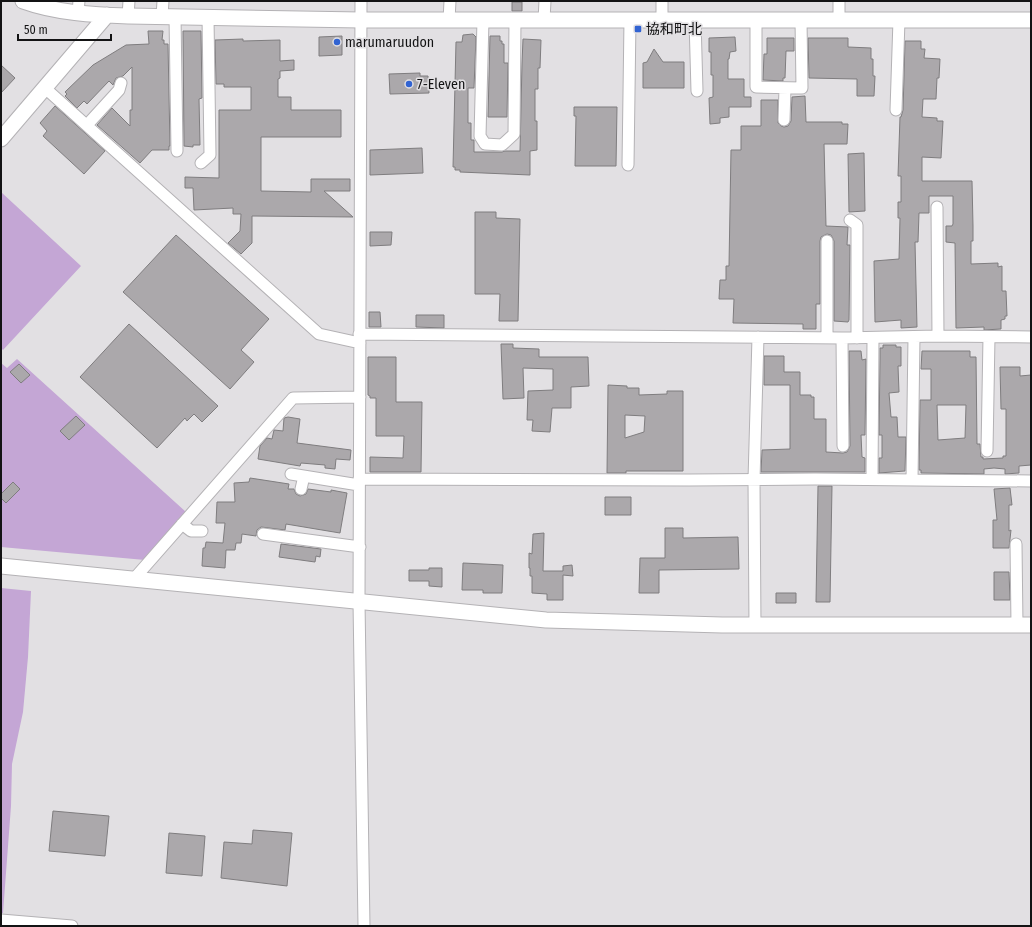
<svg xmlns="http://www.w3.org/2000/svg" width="1032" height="927" viewBox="0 0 1032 927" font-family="'Fira Sans Condensed','Noto Sans JP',sans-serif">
  <rect width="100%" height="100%" fill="#e2e0e3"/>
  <path fill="#c4a6d5" d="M1,192L81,266L3,350L1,348Z
    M17,359L186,512L145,560L1,547V363L7,368Z
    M1,588L31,591L28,657L23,712L12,764L11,806L3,913H1Z"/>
  <path fill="#aba8ab" stroke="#7f7d7f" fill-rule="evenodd" d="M512,2H522V11H512Z
    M148,31H163L162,40H164V44H168L170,146H169V150H152L140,163L97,125L112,108L130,126V110H132V67L123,76L116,78L113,85L109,81L87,104L84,101L77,108L65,96L67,94L65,92L93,65L126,45L149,44Z
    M183,31H201L202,98L199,99L200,145H193V147L184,146Z
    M473,34L476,37L474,88H468V123H471V140H474V152H502L505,151H520L522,63L523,39L541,40L540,68H538V89H535V121H537V150L530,151V175L460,172V170H455V167H453L456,42H462L463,35Z
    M342,36V55L319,56V37Z
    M490,36H500V41H502V44H504V63H508L507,117H488Z
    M735,37L736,51L730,52L729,59H728V79H744V97H751V107H729V117L720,118V123L710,124L709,98L713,97V75H711V52H709V38Z
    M767,38H794V51H786L785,78H783V81L763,80L764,54H767Z
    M808,38H848V47L871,48V59H873V76H875L874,96H857V79L809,78Z
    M243,39V41L280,40V61L294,60V70L280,71V78L278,79V97H291V110H341V137H261V191L311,192V179H350V191H324L353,217L252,216V243L241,254L228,243L240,231L241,214H233V208L194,210L193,188H185V177L219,178V110H251V87H224V84H216L215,40Z
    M905,41H921V49H925L924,58L940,59L939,78H937L936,99H923L922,117L937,118V121H943L941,158L922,157V181H972L973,226V241H971V264L998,263V267L1002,266V291H1006L1007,316H1005V319L1001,320V329L984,330V327L956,328L955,243L946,242V226H952L953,224V196H929V213H919L918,242H915L917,327L901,328V320L875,322L874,261L899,259L900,218H898V202H901V176H898L900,117H901L903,110Z
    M654,49L663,62H684V88H643V63L647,62Z
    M1,65L15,78L1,93Z
    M420,73V76H428L429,93L390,94L389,74Z
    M805,96L806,122H842V124H848L847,144H824L826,226L848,227L847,245H850L849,320L848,322L834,321V241L831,235L827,234L821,237L820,241V304H816V329H803V324L733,323L734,299H719L720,280H726V266H729L731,150H741V126H761V100H778V123L781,126L784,127L788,126L791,121L792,97Z
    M55,106L105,151L84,174L43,136L47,131L40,123Z
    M574,107H617L616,166H575L576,116H574Z
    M422,148L423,173L370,175V150Z
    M864,153L865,211L849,212L848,154Z
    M475,212H496V218L520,219L518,321H499L500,294H475Z
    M370,232H392L391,245L370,246Z
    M176,235L269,319L241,350L254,362L230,389L123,292Z
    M369,312H380L381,327H369Z
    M416,315H444V328L416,327Z
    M129,324L218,406L202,422L194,414L187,421L185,418L157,448L80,377Z
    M501,344H513V348L539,349V357H588L589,386L571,387V408H552L550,432L532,431L533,420H527L528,391L553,390V369L523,368L524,398L503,399Z
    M883,345H896V347H901V366H898L899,392L889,393L891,417H897L898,437H906L905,471L879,473V458H882V435H879L880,358V348H883Z
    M849,351H861L862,360L866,359L865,435H861L862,457L865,458V472H761L762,450L790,449V385H764V356H784V372H800V395H811V397H814V419H826V452L843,453L847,452L850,446Z
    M922,351H970V357H976L977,444H980L981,457H983V459L1003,458V456H1006V409H1001L1000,367H1020V376L1031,375V465L1019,466V473L1005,474V469L994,468L984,469V474L921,473V470H919L920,400H931V369H921ZM937,405H966L965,438L938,440Z
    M368,357H396V402H422L421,472H370V457L403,458L404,436H376V398H370V396L368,395Z
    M19,364L30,375L21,383L10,372Z
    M608,385L627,386V388H639V395L667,394V391H683V471H626V473H607ZM625,415L645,416L644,432L625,438Z
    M76,416L85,425L69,440L60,431Z
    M288,417L300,419L297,443L351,450L350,460L336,459L335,469L325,468V465L301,463L300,466L258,459L260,446L267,438L272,439L274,430L283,431L284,418Z
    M250,478L289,484L288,489H294L296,494L300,496L306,494L308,489L331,492V490L347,493L340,533L286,524L285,530L261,527L257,530L256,536L242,534L241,543H236L235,550H226L225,568L202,566L203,548H205L206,542L223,543L225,523H216L217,502H235L234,483L249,482Z
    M13,482L20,489L6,503L1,498V494Z
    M818,486H832L830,602H816Z
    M1010,488L1012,505H1009V531L1011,530L1009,548H993V520H997L994,489Z
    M605,497H631V515H605Z
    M665,528H683V538L738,537L739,569L659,570V593H639L640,558H665Z
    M544,533L543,571H563V566L572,565L573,576L563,575V600H547V594L532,593V576H530V568H529V553L532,554L533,534Z
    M281,544L321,549L320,557L316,556L315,562L279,557Z
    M463,563L503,565L502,593H483V590H462Z
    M429,568H442V587L429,586V581H409V570H429Z
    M994,572H1009L1010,600H994Z
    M776,593H796V603H776Z
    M53,811L109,816L105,856L49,851Z
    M253,830L292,833L287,886L221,878L224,842L252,844Z
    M169,833L205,836L202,876L166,873Z"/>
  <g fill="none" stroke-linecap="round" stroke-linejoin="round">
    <g stroke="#b4b2b5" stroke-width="13">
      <path id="street" d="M361,1L359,602L364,926
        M78,12L79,1
        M128,16L129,1
        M162,16L163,1
        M175,16L177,151
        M449,20L450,1
        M483,20L480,136L485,144L502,145L514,134L515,20
        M544,20L545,1
        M662,20V1
        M695,20L697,91
        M839,20V1
        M756,21V87L802,88L801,20
        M45,88L319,334L360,343
        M896,110L899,20
        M784,120L785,88
        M87,125L119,90L121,83
        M201,163L210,155L208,17
        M628,165L630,20
        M937,207L938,336
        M850,220L857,225V338
        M359,334L842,338L938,336L1031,337
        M827,337V241
        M842,338L843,446
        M987,451L989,337
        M291,474L359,485
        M359,479L689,480L815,479L1031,481
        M872,479L873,338
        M912,480L914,337
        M301,489L304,476
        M182,524L191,531H202
        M263,534L360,547
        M1016,544L1017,625
        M133,580L293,398L360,397
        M755,625L754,480L758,337
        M1,920L72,926"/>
    </g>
    <g stroke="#b4b2b5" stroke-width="17">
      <path id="secondary" d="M23,1C56,13 94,15 128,16L361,20H1031
        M1,139L107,15
        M1,566L546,620L722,625H1031"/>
    </g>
    <use href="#street" stroke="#fff" stroke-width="11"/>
    <use href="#secondary" stroke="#fff" stroke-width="15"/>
  </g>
  <g fill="#3163d2" stroke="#e2e0e3" stroke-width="1.5">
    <rect x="634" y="25" width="8" height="8" rx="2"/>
    <circle cx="337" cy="42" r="4"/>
    <circle cx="409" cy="84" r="4"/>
  </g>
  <g text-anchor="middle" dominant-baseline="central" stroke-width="3" stroke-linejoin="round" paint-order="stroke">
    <g font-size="14" fill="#131314" stroke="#e2e0e3" text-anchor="start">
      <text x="646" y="29">協和町北</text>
      <text x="345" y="42">marumaruudon</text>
      <text x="417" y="84">7-Eleven</text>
    </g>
  </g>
  <rect width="1032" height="927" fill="none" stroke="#131314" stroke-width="4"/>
  <path d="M18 34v6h93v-6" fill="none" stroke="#131314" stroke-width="2"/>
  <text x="24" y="34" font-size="12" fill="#131314" stroke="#e2e0e3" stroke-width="3" paint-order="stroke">50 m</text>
</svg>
